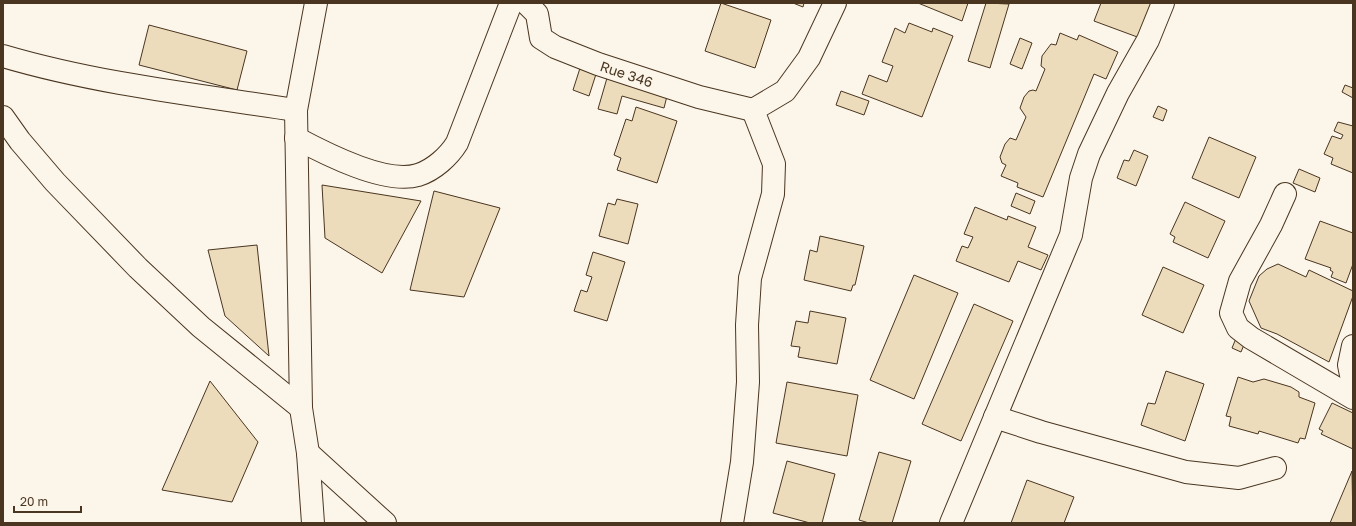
<svg xmlns="http://www.w3.org/2000/svg" width="1356" height="526" viewBox="0 0 1356 526" font-family="'Golos Text',sans-serif">
  <rect width="100%" height="100%" fill="#fbf6e9"/>
  <path fill="#ecdcbc" stroke="#4a3520" d="M721,3L771,20L755,68L705,51Z
    M793,3H804L803,7Z
    M918,3H968L962,21Z
    M986,3L1009,4L990,68L968,61Z
    M1101,3H1153L1140,38L1094,21Z
    M909,23L932,32L933,28L953,36L922,117L862,94L869,75L887,82L893,66L882,62L895,28L905,33Z
    M149,25L247,51L237,90L139,65Z
    M1060,33L1077,40L1079,35L1118,52L1106,79L1094,74L1043,197L1017,187L1018,183L1001,176L1006,165L1002,163L1000,157L1005,144L1010,138L1016,140L1026,117L1020,108L1024,97L1029,91L1033,90L1036,91L1045,69L1041,66L1042,56L1051,44L1056,45Z
    M1020,38L1032,43L1022,69L1010,64Z
    M581,65L597,71L589,96L573,90Z
    M607,78L667,96L664,108L622,96L617,114L598,109Z
    M1345,85L1353,88V98L1342,92Z
    M841,91L869,101L864,115L836,105Z
    M1158,106L1167,110L1163,121L1153,117Z
    M636,107L677,121L657,183L617,170L621,158L614,155L626,119L632,121Z
    M1338,122L1353,126V173L1331,164L1333,158L1324,154L1332,136L1341,139L1343,135L1334,131Z
    M1209,137L1256,157L1239,198L1192,178Z
    M1134,150L1148,156L1136,186L1117,178L1124,160L1129,161Z
    M1299,169L1320,178L1315,192L1293,183Z
    M322,185L421,201L382,273L325,238Z
    M434,191L500,208L464,297L410,290Z
    M1016,193L1035,201L1030,214L1011,206Z
    M617,199L638,204L628,244L599,236L608,203L615,205Z
    M1185,202L1225,221L1208,258L1173,242L1175,237L1170,234Z
    M975,207L1007,220L1008,216L1036,227L1028,247L1048,255L1041,270L1018,261L1009,282L956,261L962,246L968,248L973,237L964,234Z
    M1320,221L1353,233V264L1346,283L1331,277L1333,272L1330,270L1331,268L1305,259Z
    M820,236L864,246L855,285H853L851,291L804,280L810,250L817,252Z
    M257,245L269,356L225,316L208,250Z
    M593,252L625,262L607,321L574,311L581,290L587,292L592,277L586,275Z
    M1278,264L1306,277L1309,270L1353,291V296L1329,362L1277,334L1261,328L1249,301L1259,276L1267,269Z
    M1163,267L1204,285L1183,333L1142,315Z
    M914,275L958,293L914,399L870,380Z
    M974,304L1013,321L961,441L922,424Z
    M810,311L846,318L837,364L798,357L800,347L791,346L796,321L808,323Z
    M1237,336L1246,340L1241,352L1232,348Z
    M1166,371L1204,384L1185,441L1141,425L1148,403L1155,404Z
    M1238,377L1253,382L1264,379L1291,387L1299,392V397L1315,403L1305,439L1300,438L1298,443L1259,431L1258,434L1229,426L1231,417L1226,416Z
    M210,381L258,442L232,502L162,490Z
    M787,382L858,395L847,456L776,443Z
    M1332,403L1353,413V449L1321,434L1323,431L1319,429Z
    M879,452L911,461L892,523H869L859,520Z
    M787,461L835,474L822,523H810L773,513Z
    M1352,471L1353,523H1330Z
    M1027,480L1074,497L1064,523H1011Z"/>
  <g fill="none" stroke-linecap="round" stroke-linejoin="round">
    <g stroke="#4a3520" stroke-width="24">
      <g id="minor">
        <path id="s1" d="M526,3L537,14L541,38L555,47L598,64L699,97L753,110"/>
        <path d="M3,56C98,84 198,95 296,110"/>
        <path d="M3,117L20,141L55,182L138,268L201,327L301,408"/>
        <path d="M296,138C324,153 386,185 418,175C434,170 449,156 457,143L511,3"/>
        <path d="M1285,194L1271,225L1240,281L1231,313L1238,328L1251,338L1353,398"/>
        <path d="M1353,346L1349,365L1353,385"/>
        <path d="M995,417L1041,432L1186,472L1239,478L1275,468"/>
        <path d="M308,453L385,523"/>
        <path d="M732,523L742,462L748,382L747,325L750,278L773,194L774,164L753,110L785,91L809,58L835,3"/>
        <path d="M951,523L1071,235L1081,178L1089,154L1118,93L1148,40L1163,3"/>
      </g>
    </g>
    <g stroke="#4a3520" stroke-width="24">
      <path id="major" d="M313,523L308,453L301,408L296,110L316,3"/>
    </g>
    <use href="#minor" stroke="#fbf6e9" stroke-width="22"/>
    <use href="#major" stroke="#fbf6e9" stroke-width="22"/>
  </g>
  <g text-anchor="middle" dominant-baseline="central" stroke-width="3" stroke-linejoin="round" paint-order="stroke">
    <g font-size="14" fill="#4a3520" stroke="#fbf6e9">
      <text stroke="none"><textPath href="#s1" startOffset="133">Rue 346</textPath></text>
    </g>
  </g>
  <rect width="1356" height="526" fill="none" stroke="#4a3520" stroke-width="8"/>
  <path d="M14 506v6h67v-6" fill="none" stroke="#4a3520" stroke-width="2"/>
  <text x="20" y="506" font-size="12" fill="#4a3520" stroke="#fbf6e9" stroke-width="3" paint-order="stroke">20 m</text>
</svg>
